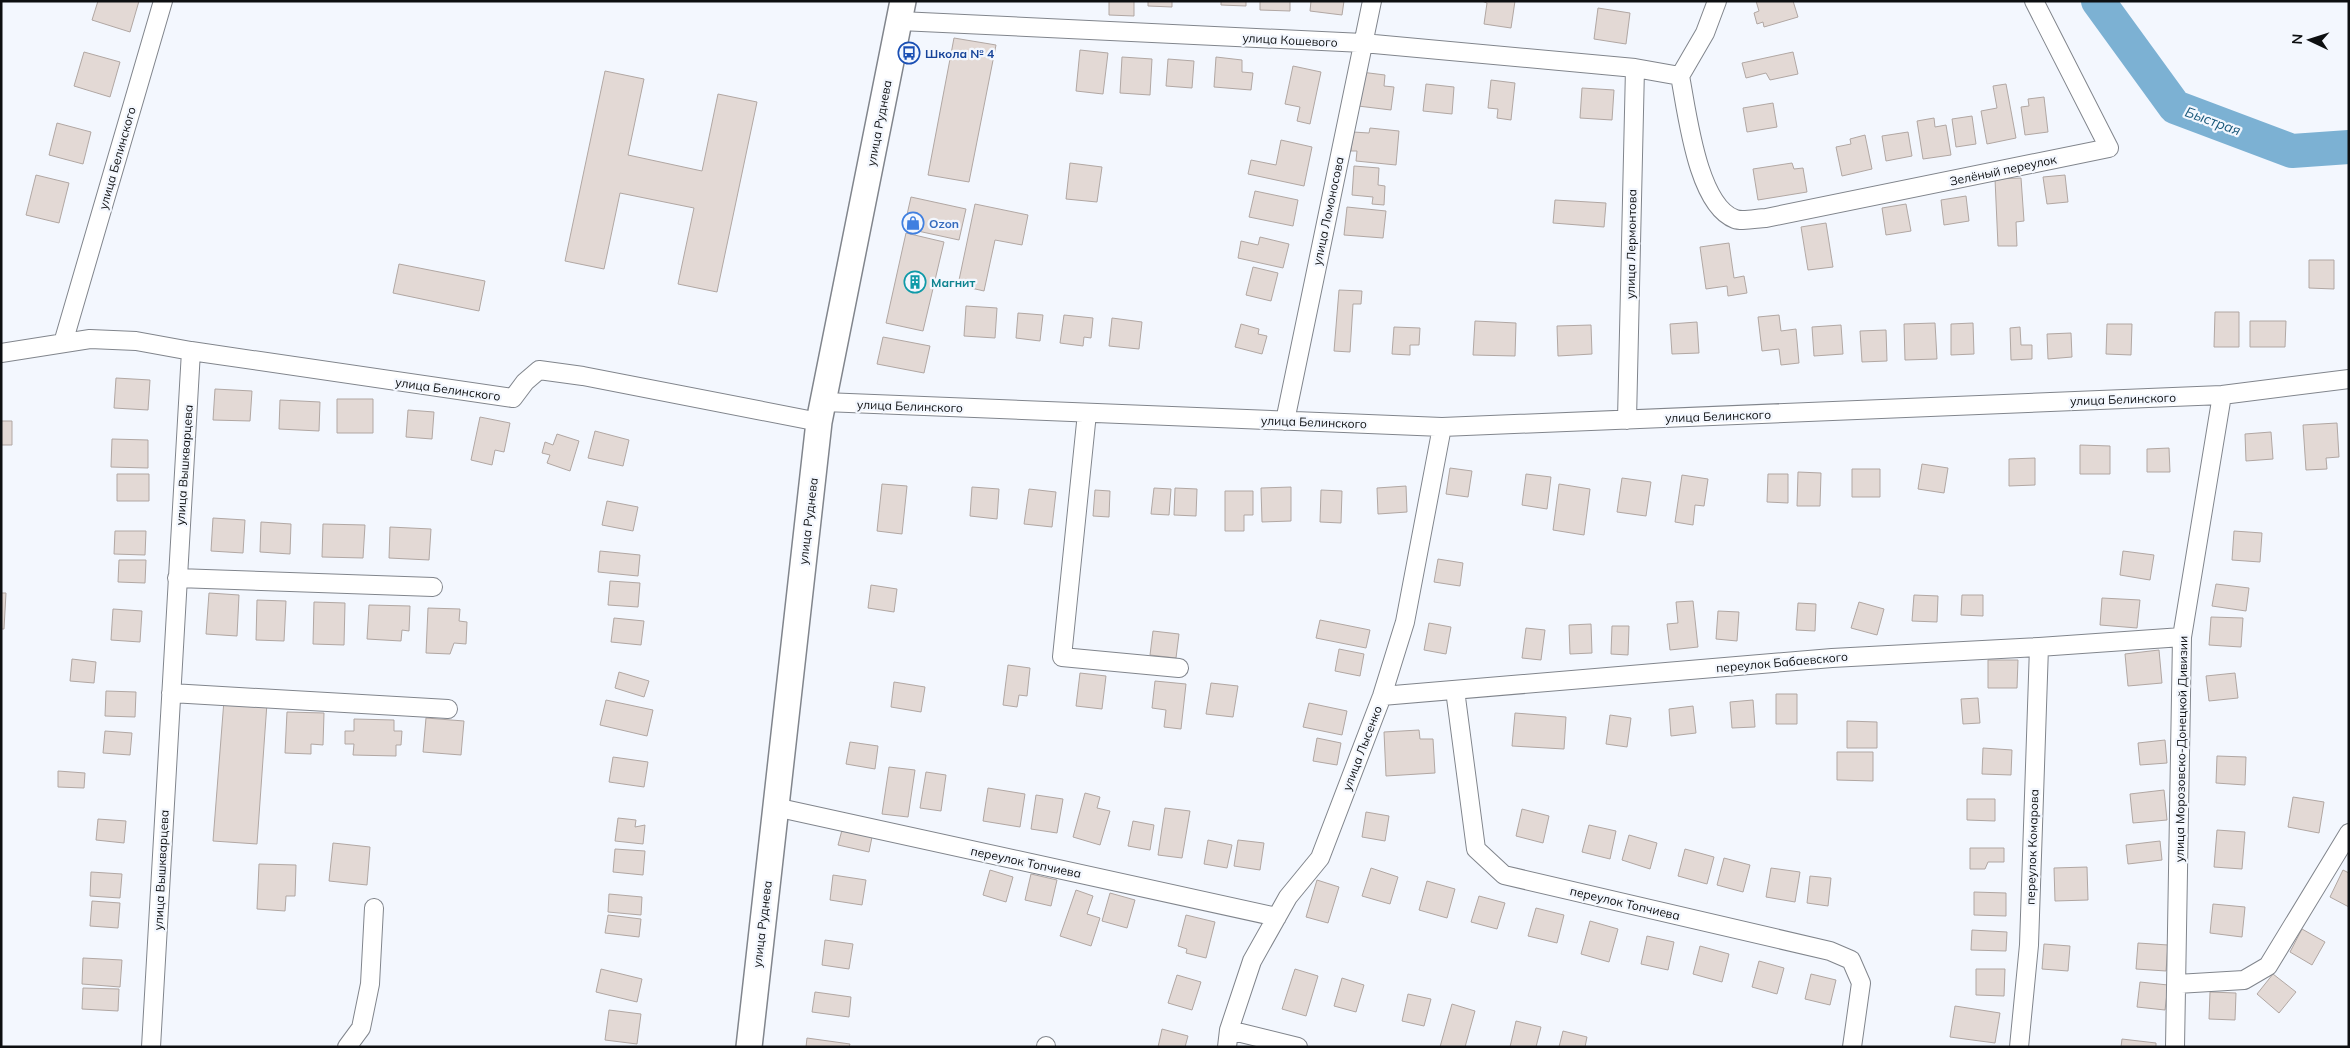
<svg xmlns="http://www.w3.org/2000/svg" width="2350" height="1048" viewBox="0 0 2350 1048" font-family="Mulish,sans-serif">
  <rect width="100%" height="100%" fill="#f3f7fe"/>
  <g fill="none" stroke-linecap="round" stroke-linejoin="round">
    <path stroke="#7cb1d3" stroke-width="34" d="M2098,1L2175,107L2292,151L2349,147"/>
  </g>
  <path fill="#e3d9d5" stroke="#b1a7a3" d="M98,1H139L130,32L92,20Z
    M1109,1H1134V16L1109,15Z
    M1148,1H1172V7L1148,6Z
    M1221,1H1246V6L1221,5Z
    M1260,1H1290V11L1260,10Z
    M1311,1H1344L1342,15L1310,11Z
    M1515,1L1511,28L1484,24L1487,3L1482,1Z
    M1756,1H1793L1798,17L1764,27L1763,22L1757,24L1754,13L1759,11Z
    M1598,8L1630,13L1626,44L1594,39Z
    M954,38L996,45L969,182L928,175Z
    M1080,50L1108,53L1103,94L1076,91Z
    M84,52L120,62L110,97L74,86Z
    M1793,52L1798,74L1770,80L1766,73L1746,78L1742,63Z
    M1122,57L1152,59L1150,95L1120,93Z
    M1216,57L1242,60V72L1253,73L1251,90L1214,87Z
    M1168,59L1194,61L1192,88L1166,86Z
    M1293,66L1321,72L1310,124L1297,121L1300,107L1285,104Z
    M605,71L644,79L628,155L702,171L718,94L757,102L717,292L678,284L694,208L620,193L604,269L565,261Z
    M1361,72L1385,75L1384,86L1394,87L1391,110L1358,106Z
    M1491,80L1515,83L1511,120L1497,118L1498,109L1488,108Z
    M1426,84L1454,87L1452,114L1423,111Z
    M2006,84L2016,138L1987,144L1981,111L1997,108L1993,86Z
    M1582,88L1614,90L1612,120L1580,118Z
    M2044,97L2048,132L2025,135L2021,107L2029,106L2028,99Z
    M1773,103L1777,127L1747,132L1743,108Z
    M1972,116L1976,144L1956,147L1952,119Z
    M1934,118L1935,127L1946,125L1951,155L1923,159L1917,121Z
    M57,123L91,132L83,164L49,155Z
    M1370,128L1399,131L1396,165L1356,161L1357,151H1351L1353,132L1369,133Z
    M1908,132L1912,156L1886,161L1882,136Z
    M1865,135L1872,169L1842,176L1836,147L1851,144L1850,139Z
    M1281,140L1312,147L1304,186L1248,174L1251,160L1276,165Z
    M1070,163L1102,167L1097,202L1066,199Z
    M1792,163L1794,169L1803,168L1807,192L1758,200L1753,169Z
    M1354,166L1379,168L1378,185L1385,186L1384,205L1372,204L1373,197L1352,195Z
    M36,175L69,183L59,223L26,215Z
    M2065,175L2068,202L2047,204L2043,177Z
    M2021,178L2024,221L2016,222L2017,246H1998L1995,179Z
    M1255,191L1298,200L1293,226L1249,217Z
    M1966,196L1969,221L1944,225L1941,200Z
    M911,197L966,209L959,240L904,228Z
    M1555,200L1606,203L1604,227L1553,223Z
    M975,204L1028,215L1022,245L995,240L984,291L958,285Z
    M1906,204L1911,231L1886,235L1882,208Z
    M1347,207L1386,211L1383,238L1344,235Z
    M1826,223L1833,267L1808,270L1801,227Z
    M906,233L944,242L923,331L886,323Z
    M1260,237L1289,244L1283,268L1238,258L1241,241L1258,245Z
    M1729,243L1734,278L1744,276L1747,293L1728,296L1727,286L1706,289L1700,247Z
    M2309,260H2334V289L2309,288Z
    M399,264L485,281L479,311L393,293Z
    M1253,267L1278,273L1271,301L1246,295Z
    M1339,290L1362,291L1361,304H1353L1350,352L1334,351Z
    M966,306L997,308L995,338L964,336Z
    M2215,312H2239V347H2214Z
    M1018,313L1043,315L1040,341L1016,338Z
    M1064,315L1093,318L1091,338L1084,337L1083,346L1060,343Z
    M1779,315L1781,331L1796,329L1799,363L1781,365L1779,349L1762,351L1758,317Z
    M1112,318L1142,322L1139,349L1109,346Z
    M1475,321L1516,323L1515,356L1473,355Z
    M2250,321H2286L2285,347H2250Z
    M1697,322L1699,353L1672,354L1670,324Z
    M1935,323L1937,359L1905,360L1904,324Z
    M1973,323L1974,354L1951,355V324Z
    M1241,324L1259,329L1258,334L1267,336L1262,354L1235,347Z
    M2107,324H2132L2131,355L2106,354Z
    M1591,325L1592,354L1558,356L1557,326Z
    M1841,325L1843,354L1814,356L1812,327Z
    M1394,327L1420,328L1419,345H1410V355L1392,354Z
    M2020,327L2021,345H2032V359L2011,360L2010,328Z
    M1886,330L1887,361L1862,362L1860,331Z
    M2071,333L2072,357L2048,359L2047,334Z
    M883,337L930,346L924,373L877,364Z
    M116,378L150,380L148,410L114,408Z
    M215,389L252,391L250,421L213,420Z
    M337,399H373V433H337Z
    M280,400L320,402L319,431L279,429Z
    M408,410L434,412L432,439L406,437Z
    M480,417L510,423L504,452L495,450L492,465L471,460Z
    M1,421H12V445H1Z
    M2337,423L2339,457L2326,458L2327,469L2306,470L2303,425Z
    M595,431L629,440L623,466L588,458Z
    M2271,432L2273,459L2246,461L2245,434Z
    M557,434L579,441L570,471L547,463L550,455L542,453L545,442L553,445Z
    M112,439L148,440V468L111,467Z
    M2080,445L2110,446V474H2080Z
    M2169,448L2170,472H2147V449Z
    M2035,458V485L2009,486V459Z
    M1922,464L1948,468L1944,493L1918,489Z
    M1450,468L1472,471L1468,497L1446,494Z
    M1852,469H1880V497H1852Z
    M1798,472L1821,473L1820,506H1797Z
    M117,474H149V501H117Z
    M1526,474L1551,477L1547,509L1522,505Z
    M1768,474H1788V503L1767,502Z
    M1682,475L1708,479L1704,506L1695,505L1693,525L1675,522Z
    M1622,478L1651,482L1646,516L1617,512Z
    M882,484L907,486L902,534L877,531Z
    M1559,484L1590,489L1584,535L1553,530Z
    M1406,486L1407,512L1378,514L1377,488Z
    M972,487L999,489L997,519L970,516Z
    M1291,487V521L1262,522L1261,488Z
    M1154,488L1171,489L1169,515L1151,514Z
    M1175,488L1197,489L1196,516L1174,515Z
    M1029,489L1056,492L1052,527L1024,524Z
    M1095,490L1110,491L1109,517L1093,516Z
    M1321,490L1342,491L1341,523L1320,522Z
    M1225,491H1253V515H1244V531H1225Z
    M607,501L638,507L633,531L602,525Z
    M213,518L245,520L243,553L211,551Z
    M261,522L291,524L290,554L260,552Z
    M323,524L365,525L363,558L322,557Z
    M390,527L431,529L429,560L389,558Z
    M115,531H146L145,555L114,554Z
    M2234,531L2262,533L2260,562L2232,560Z
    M600,551L640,555L638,576L598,572Z
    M2123,551L2154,555L2150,580L2120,575Z
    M1438,559L1463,563L1460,586L1434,582Z
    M119,560H146L145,583L118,582Z
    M610,581L640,583L638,607L608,605Z
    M2216,584L2249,588L2246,611L2212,606Z
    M871,585L897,589L894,612L868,608Z
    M1,593H6L4,629H1Z
    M209,593L239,595L237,636L206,634Z
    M1914,595L1938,596L1937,622L1912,621Z
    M1962,595H1983V616L1961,615Z
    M2102,598L2140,600L2137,628L2100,625Z
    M257,600L286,601L284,641L256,640Z
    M1693,601L1698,647L1670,650L1667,624L1678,623L1676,602Z
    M314,602L345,603L344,645L313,644Z
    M1859,602L1884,609L1877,635L1851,628Z
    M1798,603L1816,604L1815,631L1796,630Z
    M369,605L410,606L409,631L402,630L401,641L367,639Z
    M428,608L460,609L459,621L467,622L466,644L454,643L450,654L426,653Z
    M113,609L142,611L140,642L111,640Z
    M1718,611L1739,612L1737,641L1716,639Z
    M2211,617L2243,618L2241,647L2209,645Z
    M614,618L644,621L641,645L611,642Z
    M1320,620L1370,630L1366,648L1316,638Z
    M1429,623L1451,627L1446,654L1424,650Z
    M1591,624L1592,653L1570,654L1569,625Z
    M1612,626H1629L1628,655L1611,654Z
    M1526,628L1545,630L1541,660L1522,658Z
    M1153,631L1179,634L1176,658L1150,655Z
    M1339,649L1364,654L1360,676L1335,671Z
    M2159,650L2162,683L2128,686L2125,654Z
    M72,659L96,662L94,683L70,681Z
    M1988,660H2018L2017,688H1988Z
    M1008,665L1030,668L1027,696L1019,695L1017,707L1003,705Z
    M619,672L649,681L644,697L615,688Z
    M1080,673L1106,676L1102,709L1076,706Z
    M2235,673L2238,698L2209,701L2206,676Z
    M1155,681L1186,684L1181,729L1164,727L1166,710L1152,708Z
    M894,682L925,687L921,712L891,707Z
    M1211,683L1238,686L1233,717L1206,714Z
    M106,691L136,692L135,717L105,716Z
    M1776,694H1797V724H1776Z
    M1978,698L1980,723L1963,724L1961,699Z
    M224,700L267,703L257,844L213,841Z
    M606,700L653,710L647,736L600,725Z
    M1753,700L1755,727L1732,728L1730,702Z
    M1309,703L1347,711L1342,735L1303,727Z
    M1693,706L1696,733L1671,736L1669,709Z
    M287,712L324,713L323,745L311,744V754L285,753Z
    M1515,713L1566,717L1564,749L1512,746Z
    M1610,715L1631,718L1627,747L1606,744Z
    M426,718L464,721L461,755L423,752Z
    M354,719L394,720V731H402L401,745H396V756L353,755L354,744H345V731H354Z
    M1847,721L1877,722V748H1847Z
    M1419,730L1420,739H1433L1435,773L1386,776L1384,732Z
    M105,731L132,733L130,755L103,753Z
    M1317,738L1341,743L1337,765L1313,761Z
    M2165,740L2167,763L2140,765L2138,743Z
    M850,742L878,746L875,769L846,764Z
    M1983,748L2012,750L2011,775L1982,774Z
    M1837,752H1873V781L1837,780Z
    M2217,756L2246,757L2245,785L2216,783Z
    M613,757L648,762L644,787L609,782Z
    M889,767L915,770L908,817L882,814Z
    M58,771L85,773L84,788L58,787Z
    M926,772L946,775L941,811L920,808Z
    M988,788L1025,794L1020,827L983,821Z
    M2164,790L2167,820L2133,823L2130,794Z
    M1085,793L1100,797L1097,808L1110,811L1100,845L1073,837Z
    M1036,795L1063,799L1057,833L1031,829Z
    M2293,797L2324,802L2319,833L2288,827Z
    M1967,799H1995V821L1967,820Z
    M1165,808L1190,811L1182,858L1158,855Z
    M1522,809L1549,816L1543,843L1516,836Z
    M1366,812L1389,816L1385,841L1362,837Z
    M618,818L636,820L635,827L645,825L643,844L615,841Z
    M98,819L126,821L124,843L96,840Z
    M1133,821L1154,825L1150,850L1128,846Z
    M1589,825L1616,831L1610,859L1582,852Z
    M842,830L872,837L869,852L838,845Z
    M2217,830L2245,832L2242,869L2214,867Z
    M1629,835L1657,843L1650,869L1622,860Z
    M1208,840L1232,845L1227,868L1204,864Z
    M1238,840L1264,843L1260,870L1234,866Z
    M2160,841L2162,860L2128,864L2126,845Z
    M333,843L370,847L367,885L329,881Z
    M1970,848H2004V862H1988L1985,869H1970Z
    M615,849L645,851L643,875L613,872Z
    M1685,849L1714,857L1707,884L1678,876Z
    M1724,858L1750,865L1743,892L1717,885Z
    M259,864L296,865L295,896H286L285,911L257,909Z
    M2087,867L2088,900L2055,901L2054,868Z
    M1371,868L1398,877L1390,904L1362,896Z
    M1771,868L1800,872L1795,902L1766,897Z
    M990,870L1013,877L1006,902L983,895Z
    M2343,870L2349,873V907L2330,897Z
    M91,872L122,874L120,898L90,896Z
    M1031,874L1057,880L1051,906L1025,900Z
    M833,875L866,880L862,905L830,900Z
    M1810,876L1831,878L1828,906L1807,903Z
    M1317,880L1339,887L1328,923L1306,917Z
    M1427,881L1455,889L1447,918L1419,910Z
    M1076,890L1093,896L1087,914L1100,918L1091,946L1060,936Z
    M1974,892L2006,893V916L1974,915Z
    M1110,893L1135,900L1127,928L1102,921Z
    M609,894L642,897L641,915L608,912Z
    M1479,896L1505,903L1497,929L1471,922Z
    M92,901L120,903L118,928L90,926Z
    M2213,904L2245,907L2242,937L2210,933Z
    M1536,908L1564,915L1557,943L1528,936Z
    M608,915L641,919L639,937L605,933Z
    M1186,915L1215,922L1206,958L1186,953L1187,949L1178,946Z
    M1590,921L1618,929L1609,962L1581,954Z
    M2302,929L2325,942L2312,965L2290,952Z
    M1972,930L2007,932L2006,951L1971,950Z
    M1647,936L1674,942L1668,970L1641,964Z
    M825,940L853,944L849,969L822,965Z
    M2138,943L2168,945L2166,971L2136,969Z
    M2044,944L2070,946L2068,971L2042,969Z
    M1700,946L1729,954L1722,982L1693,974Z
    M83,958L122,960L120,987L82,984Z
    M1759,961L1784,968L1777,994L1752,987Z
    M601,969L642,979L637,1002L596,992Z
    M1295,969L1318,976L1306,1016L1282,1009Z
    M1976,969H2005L2004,996L1976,995Z
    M1811,974L1836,980L1830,1005L1805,999Z
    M2273,974L2296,992L2279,1013L2257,994Z
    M1177,975L1201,982L1192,1010L1168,1003Z
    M1342,978L1364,985L1356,1012L1334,1006Z
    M2140,982L2168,985L2165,1010L2137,1007Z
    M83,988L119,989L118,1011L82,1009Z
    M815,992L851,997L849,1017L812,1012Z
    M2210,992L2236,993L2235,1020L2209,1019Z
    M1408,994L1431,999L1424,1026L1402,1021Z
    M1452,1004L1475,1011L1465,1047H1440Z
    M1955,1006L2000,1013L1995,1043L1950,1037Z
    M609,1010L641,1014L637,1044L605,1040Z
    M1516,1021L1541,1027L1536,1047H1510Z
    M1162,1029L1188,1036L1185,1047H1158Z
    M1563,1031L1587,1037L1585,1047H1559Z
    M807,1038L850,1044L849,1047H806Z
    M2122,1039L2156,1043V1047H2121Z"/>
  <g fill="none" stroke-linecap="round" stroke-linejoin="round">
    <g stroke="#81858c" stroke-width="20">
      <path id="street" d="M1717,1L1705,33L1680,76C1687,111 1697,205 1735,219C1743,222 1758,218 1766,218L2109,148L2034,1
        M900,21L1363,43L1635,68L1680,76
        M63,343L163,1
        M1,353L90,339L136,341L191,351L513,398L525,382L539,370L583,376L819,422
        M824,402L1442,427L2222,395L2349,379
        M1087,413L1062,657L1179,668
        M1627,420L1635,68
        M1285,421L1372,1
        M177,578L433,587
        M1455,690L1476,849L1504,875L1830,951L1851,960L1861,983L1852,1047
        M171,693L448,709
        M1382,696L1832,658L2039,647L2182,637
        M775,807L1277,917
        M2177,984L2244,980L2268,966L2349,833
        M1229,1030L1298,1047
        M151,1047L191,351
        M347,1047L361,1028L370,984L374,908
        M1046,1047V1046
        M1227,1047L1229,1030L1252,961L1288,897L1320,858L1382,696L1405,622L1442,427
        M2019,1047L2029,945L2039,647
        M2175,1047L2182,637L2222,395"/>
    </g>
    <g stroke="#81858c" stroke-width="28">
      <path id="secondary" d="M749,1047L819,422L903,1"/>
    </g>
    <use href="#street" stroke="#fff" stroke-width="18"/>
    <use href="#secondary" stroke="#fff" stroke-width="25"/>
  </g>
  <defs>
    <g id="bus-ring" transform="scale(1.125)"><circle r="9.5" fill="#f3f7fe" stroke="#1a4fb4" stroke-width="1.5"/><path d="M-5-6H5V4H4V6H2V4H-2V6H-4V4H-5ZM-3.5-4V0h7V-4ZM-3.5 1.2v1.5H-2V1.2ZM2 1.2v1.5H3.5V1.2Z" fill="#1a4fb4"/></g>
    <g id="shop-ring" transform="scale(1.125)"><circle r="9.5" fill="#f3f7fe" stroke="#3f7fe0" stroke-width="1.5"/><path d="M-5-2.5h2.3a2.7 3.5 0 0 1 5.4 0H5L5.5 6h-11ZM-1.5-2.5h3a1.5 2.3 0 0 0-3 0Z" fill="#3f7fe0"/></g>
    <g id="building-ring" transform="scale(1.125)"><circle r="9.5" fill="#f3f7fe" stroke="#0f9aa8" stroke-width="1.5"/><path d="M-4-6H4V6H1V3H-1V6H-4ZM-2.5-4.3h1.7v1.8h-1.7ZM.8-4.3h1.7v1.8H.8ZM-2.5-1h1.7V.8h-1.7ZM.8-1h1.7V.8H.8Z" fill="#0f9aa8"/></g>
  </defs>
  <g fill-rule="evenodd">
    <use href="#bus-ring" x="909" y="53"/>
    <use href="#shop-ring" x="913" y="223"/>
    <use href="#building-ring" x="915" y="282"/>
  </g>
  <g text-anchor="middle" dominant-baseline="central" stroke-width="4.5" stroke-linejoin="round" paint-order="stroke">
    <g font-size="12" fill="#0d0f11" stroke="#f3f7fe">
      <text transform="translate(1290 40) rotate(3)">улица Кошевого</text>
      <text transform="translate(879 123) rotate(-79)">улица Руднева</text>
      <text transform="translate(117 158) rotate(-74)">улица Белинского</text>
      <text transform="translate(2003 170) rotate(-12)">Зелёный переулок</text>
      <text transform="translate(1328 211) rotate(-78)">улица Ломоносова</text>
      <text transform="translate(1631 244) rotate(-89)">улица Лермонтова</text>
      <text transform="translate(448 389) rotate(8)">улица Белинского</text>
      <text transform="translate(2123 399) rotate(-2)">улица Белинского</text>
      <text transform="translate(910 406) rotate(2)">улица Белинского</text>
      <text transform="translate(1718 416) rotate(-2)">улица Белинского</text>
      <text transform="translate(1314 422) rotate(2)">улица Белинского</text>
      <text transform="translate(184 465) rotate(-86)">улица Вышкварцева</text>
      <text transform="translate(808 521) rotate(-83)">улица Руднева</text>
      <text transform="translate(1782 662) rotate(-5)">переулок Бабаевского</text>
      <text transform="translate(1362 748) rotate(-69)">улица Лысенко</text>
      <text transform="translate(2181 749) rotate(-89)">улица Морозовско-Донецкой Дивизии</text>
      <text transform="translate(2032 847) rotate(-88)">переулок Комарова</text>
      <text transform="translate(1026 862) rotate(12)">переулок Топчиева</text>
      <text transform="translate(161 870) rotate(-87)">улица Вышкварцева</text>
      <text transform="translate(1625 903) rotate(13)">переулок Топчиева</text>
      <text transform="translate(762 924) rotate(-83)">улица Руднева</text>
    </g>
    <g font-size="12" font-weight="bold" fill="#164399" stroke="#f3f7fe" text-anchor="start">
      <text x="925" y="53">Школа № 4</text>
    </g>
    <g font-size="12" font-weight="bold" fill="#366cbe" stroke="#f3f7fe" text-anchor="start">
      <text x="929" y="223">Ozon</text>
    </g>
    <g font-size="12" font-weight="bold" fill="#0d838f" stroke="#f3f7fe" text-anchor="start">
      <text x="931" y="282">Магнит</text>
    </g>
    <g font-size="14" font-style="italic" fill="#175779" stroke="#f3f7fe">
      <text transform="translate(2213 121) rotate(20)">Быстрая</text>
    </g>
  </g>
  <rect width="2350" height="1048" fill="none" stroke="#0d0f11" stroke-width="5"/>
  <g transform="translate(2310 40) rotate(274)" stroke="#f3f7fe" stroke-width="4" paint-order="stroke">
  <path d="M0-4L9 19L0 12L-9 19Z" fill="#0d0f11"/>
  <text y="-8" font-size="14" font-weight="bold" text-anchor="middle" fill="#0d0f11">N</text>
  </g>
</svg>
